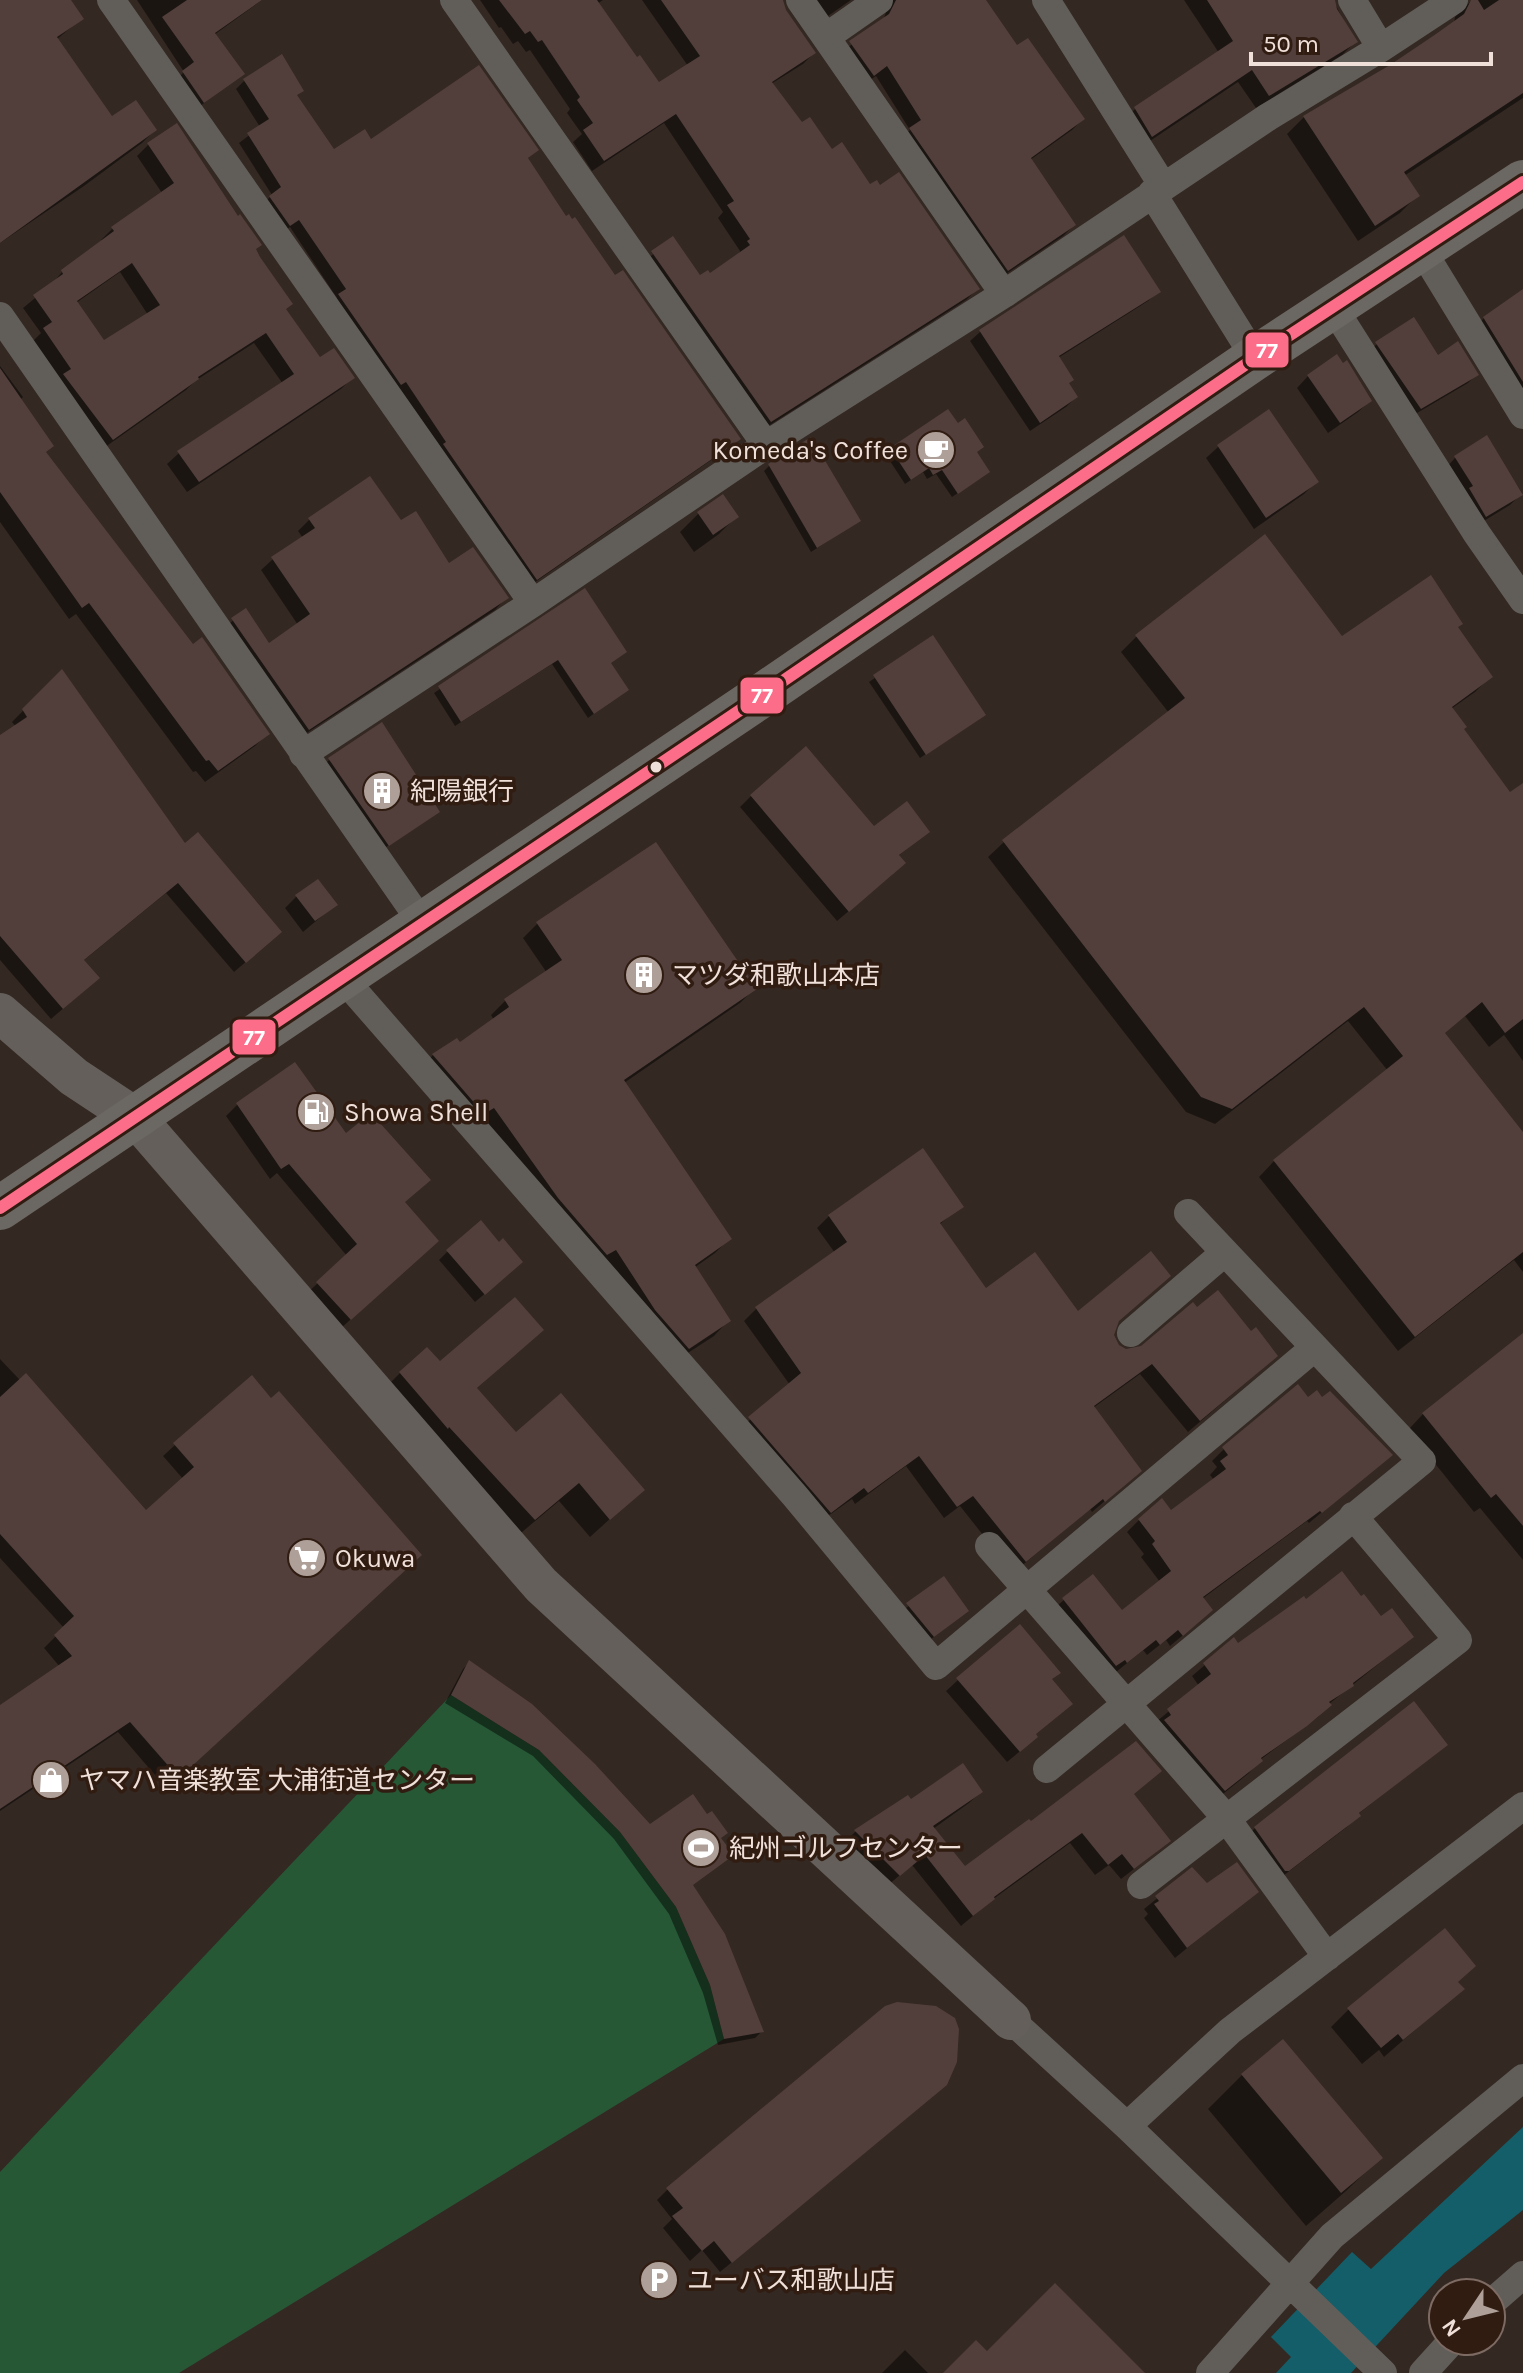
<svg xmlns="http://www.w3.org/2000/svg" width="1523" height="2373" viewBox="0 0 1523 2373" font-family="Karla,'Noto Sans JP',sans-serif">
  <rect width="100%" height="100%" fill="#342822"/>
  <path fill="#275836" d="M451,1695L539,1750L620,1832L676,1907L710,1985L724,2039L179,2373H0V2172Z"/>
  <path fill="#135e68" d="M1523,2127V2210L1444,2273L1351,2373H1276L1291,2357L1271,2337L1352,2252L1371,2269Z"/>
  <path fill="#0007" fill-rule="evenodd" d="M0,0H68L81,19L56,40L112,119L155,130L142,143L84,186L0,243Z
    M137,0H262L214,35L242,73L194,111L173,83L184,72Z
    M480,0H603L597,4L636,60L658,85L688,66L642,0H783L784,10L814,53L803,64L771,84L801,125L977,289L966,300L759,432L641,264L672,239L699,278L710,275L739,255L740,251L718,218L723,212L664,123L592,171L573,142L582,134L567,113L570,109L530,50L526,52L518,41L513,44L501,27L499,28Z
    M800,0H851L818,23Z
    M881,0H984L1017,48L1083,119L1072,130L1030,160L1074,225L1063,236L997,280L899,140L910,130L876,76L862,86L840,54L884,18L886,12Z
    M1184,0H1333L1355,42L1342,55L1256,108L1238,82L1138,149L1122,122L1135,109L1219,53Z
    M1472,0H1523V98L1404,176L1417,196L1400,213L1358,241L1287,134L1304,117L1391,67L1454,24L1455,17Z
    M244,81L296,96L334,152L371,141L536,150L526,160L566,219L739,439L730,447L528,587L331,304L337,298L290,227L281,233L261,206L272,195L239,143L260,127L236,89Z
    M149,144L254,250L285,310L320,360L352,378L341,389L187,492L167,464L179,453L283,384L254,343L195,381L186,390L101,450L33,341L41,333L23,308L52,284L62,272L103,242L101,240L113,228L162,193L137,156ZM120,272L148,315L104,343L76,303Z
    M1158,291L1148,301L1058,358L1067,384L1076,397L1066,407L1030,431L970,341L980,332Z
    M1523,291V427L1468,334L1484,318Z
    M1377,344L1437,358L1476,375L1468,383L1412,416L1369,351Z
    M0,366L23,397L20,400L44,453L192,646L267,734L255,746L205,782L196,771L193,772L76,614L69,619L0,522Z
    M1308,376L1370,401L1358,412L1328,433L1297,388Z
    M1268,412L1316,482L1304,494L1254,529L1206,458L1218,447Z
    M1487,438L1522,493L1510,505L1474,527L1444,470L1455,458Z
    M891,449L975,453L982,477L952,497L936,474L927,479L923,472L905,484L886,455Z
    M770,465L859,521L811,552L764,471Z
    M723,497L736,517L719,534L694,552L680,532L698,514Z
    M309,520L401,523L448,565L506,598L495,610L296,740L221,631L245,610L269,646L298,625L261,570L273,559L303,538L298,531Z
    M1265,537L1342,639L1456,627L1490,677L1475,692L1451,709L1462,729L1510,795L1523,786V1061L1504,1035L1489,1047L1465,1016L1443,1034L1523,1135V1272L1514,1260L1398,1351L1259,1177L1274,1161L1388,1071L1348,1021L1215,1124L1186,1112L988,857L1004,842L1169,713L1121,652L1136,637Z
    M584,591L609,664L626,690L588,718L552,664L455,726L434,693Z
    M932,638L978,720L920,758L869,682Z
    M61,672L184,846L268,943L234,972L166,893L83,961L86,989L51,1019L0,960V738L16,727L12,722Z
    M329,760L432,817L383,849L324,765Z
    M751,796L874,829L927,832L897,857L892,875L837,921L740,807Z
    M655,845L754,989L740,1003L624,1083L729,1239L715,1253L694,1268L728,1321L714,1336L674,1362L419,1070L433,1055L456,1040L459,1044L494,1020L491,1015L505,1001L547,973L523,938L537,924Z
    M297,896L335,905L303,932L285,908Z
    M295,1064L346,1136L403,1203L425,1252L339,1330L306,1294L347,1256L277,1173L270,1179L226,1116L237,1105Z
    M961,1206L939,1225L985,1291L1117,1322L1112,1336L1117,1346L1126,1351L1263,1368L1188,1432L1140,1374L1093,1408L1127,1482L1092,1512L1090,1509L1013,1573L960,1506L944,1518L906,1466L855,1504L852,1499L818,1523L738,1430L790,1385L744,1321L756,1309L835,1253L817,1228L829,1216Z
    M447,1252L512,1271L475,1302L439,1260Z
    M542,1329L475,1390L516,1434L642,1490L590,1537L559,1501L515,1538L381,1392L400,1373L439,1364Z
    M1523,1336V1560L1480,1508L1474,1512L1408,1430L1423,1414Z
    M0,1359L146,1513L183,1479L163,1456L175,1445L408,1566L166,1788L118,1732L0,1811V1707L60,1667L44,1648L64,1628L0,1558Z
    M1307,1400L1390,1455L1309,1523L1307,1521L1202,1599L1199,1622L1170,1646L1166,1640L1147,1655L1143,1650L1115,1673L1051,1611L1092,1576L1122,1613L1160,1582L1141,1557L1144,1554L1127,1532L1139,1520L1170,1513L1214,1480L1210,1475L1217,1467L1212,1461L1224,1449Z
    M943,1579L967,1611L921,1647L896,1616Z
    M1380,1618L1412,1637L1329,1704L1318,1717L1260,1760L1249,1773L1213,1802L1156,1722L1199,1686L1192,1676L1234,1640L1238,1646Z
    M469,1663L650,1827L691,1886L762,2031L755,2038L718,2045L703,1993L669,1914L614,1839L533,1756L445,1703L463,1669Z
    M958,1680H1051L1024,1748L1007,1762L946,1691Z
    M1136,1743L1132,1795L1156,1852L1121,1879L1109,1865L1095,1875L1070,1843L992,1900L961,1926L912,1865L887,1886L844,1843L855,1832L908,1798L911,1802L981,1792L969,1803L933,1829L965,1869L1029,1826L1063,1797Z
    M1445,1745L1357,1815L1347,1827L1275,1882L1243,1840L1255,1828Z
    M1192,1870L1207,1886L1256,1892L1175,1958L1144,1918L1148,1914L1144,1909Z
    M1457,1983L1462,1989L1384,2057L1379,2050L1362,2064L1331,2027L1349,2009Z
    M919,2005L947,2013L953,2019L933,2096L720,2272L702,2250L690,2261L663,2228L672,2219L657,2200L668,2189Z
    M1242,2075L1380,2158L1346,2191L1306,2226L1208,2109Z
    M905,2350L928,2373H882Z"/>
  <path fill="#523f3b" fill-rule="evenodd" d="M0,0H71L84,19L57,37L112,116L136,100L157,130L0,243Z
    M187,0H262L215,33L245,74L204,103L182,71L194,62L162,17Z
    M499,0H597L637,57L640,55L659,82L700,56L661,0H783L786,10L816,53L772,82L802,122L810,117L832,149L842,142L870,184L877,180L880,185L899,172L980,289L771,422L651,251L673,236L700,275L708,270L710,273L750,245L747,241L750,239L727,205L734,201L676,114L604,161L583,130L593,123L577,100L580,97L542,40L538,42L530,31L525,34Z
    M896,0H986L1017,45L1028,38L1085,119L1031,158L1076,225L1008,271L909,128L921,120L887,66L874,76L849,41L889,14Z
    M1207,0H1335L1337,9L1358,42L1269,96L1252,70L1152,137L1134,107L1233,41Z
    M1471,0H1478L1484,10L1499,0H1523V93L1404,172L1420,196L1375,226L1303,116L1390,65L1436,34L1464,14Z
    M282,54L304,91L297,95L334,149L365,129L371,139L479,65L539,150L528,158L566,216L569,214L572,219L575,217L615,275L623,270L741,439L537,580L443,444L446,442L406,382L401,385L338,294L346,289L299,220L290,226L269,196L281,187L247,133L269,119L243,79Z
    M177,123L238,216L240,214L262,245L256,249L260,257L293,304L286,309L320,357L334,348L355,378L199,482L177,451L294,374L266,333L198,377L199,379L113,440L63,374L71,369L43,328L52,322L33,295L63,274L61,270L114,231L111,227L174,183L147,143ZM132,263L160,305L104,340L77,301Z
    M1124,235L1161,292L1059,356L1074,380L1069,383L1078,397L1040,423L979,330Z
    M1523,289V382L1483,317Z
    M1414,317L1438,355L1458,341L1479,375L1421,409L1375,342Z
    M1337,354L1343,363L1347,360L1372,401L1340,423L1307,375Z
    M0,368L54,446L46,452L193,644L202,637L270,734L218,771L209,760L206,761L89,603L82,608L0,492Z
    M948,409L958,423L965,418L984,447L977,452L990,472L958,494L942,470L933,475L929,468L911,480L890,448Z
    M1269,409L1319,482L1266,518L1217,445Z
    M1487,435L1523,495L1486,517L1469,488L1473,486L1454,456Z
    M811,437L861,521L817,548L768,464Z
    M370,476L401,520L416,511L449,563L473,547L509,598L309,730L231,618L246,608L269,643L310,614L271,557L315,528L308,518Z
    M723,494L739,517L713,535L697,512Z
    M1265,534L1342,636L1431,575L1463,624L1458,627L1493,677L1452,707L1467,727L1464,729L1510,792L1523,783V1019L1505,1033L1482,1002L1445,1033L1523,1132V1252L1415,1337L1273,1160L1403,1056L1364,1007L1232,1109L1201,1097L1002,840L1185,698L1135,635Z
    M585,588L627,652L611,663L629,690L594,714L558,660L461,722L438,686Z
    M933,635L986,715L926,755L873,675Z
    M62,669L185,843L198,832L282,932L246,963L178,883L84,960L100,978L63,1009L0,936V735L27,717L22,709Z
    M382,722L440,812L389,846L328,758Z
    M806,746L874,826L907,801L930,832L899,855L906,863L849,912L750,795Z
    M656,842L757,989L624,1080L732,1239L695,1265L731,1321L689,1349L655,1310L616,1250L607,1255L558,1198L494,1108L484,1114L432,1054L457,1038L460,1042L509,1007L504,999L562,960L536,922Z
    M318,879L338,905L315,921L295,895Z
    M295,1062L346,1133L371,1113L431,1180L405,1202L439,1241L351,1320L316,1282L357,1244L289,1164L281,1169L236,1103Z
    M923,1148L964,1207L940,1223L986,1288L1035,1252L1078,1311L1151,1251L1171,1276L1119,1321L1114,1335L1119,1345L1126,1349L1141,1346L1193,1302L1197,1307L1218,1290L1251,1331L1256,1327L1278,1356L1200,1421L1152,1364L1094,1406L1142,1471L1105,1502L1103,1499L1026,1562L973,1496L957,1507L919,1456L868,1493L864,1488L831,1513L748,1417L801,1373L755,1307L847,1242L828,1215Z
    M481,1220L499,1242L503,1238L523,1262L485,1295L446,1250Z
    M515,1297L544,1330L477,1388L516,1432L561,1393L645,1490L610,1520L579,1483L535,1520L449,1427L448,1429L399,1372L427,1347L440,1361Z
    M1523,1333V1526L1496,1494L1491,1498L1422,1413Z
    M26,1373L146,1510L194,1467L173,1443L252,1375L271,1398L279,1391L422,1555L179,1778L130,1722L0,1809V1705L72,1656L54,1635L74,1616L0,1534V1397Z
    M1298,1384L1308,1397L1317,1390L1322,1397L1330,1391L1393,1455L1322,1513L1320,1511L1203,1597L1213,1610L1183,1636L1178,1630L1160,1645L1156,1640L1127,1663L1125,1660L1116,1666L1062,1598L1093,1574L1122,1610L1171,1571L1152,1544L1155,1541L1138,1519L1162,1498L1171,1510L1226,1469L1220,1461L1228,1455L1222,1447Z
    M1342,1571L1361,1596L1364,1594L1381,1616L1392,1608L1414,1637L1353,1683L1354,1686L1329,1702L1332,1705L1307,1726L1261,1758L1263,1761L1225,1791L1164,1720L1171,1715L1167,1709L1211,1674L1203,1663L1234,1637L1238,1643L1304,1596L1306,1599Z
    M944,1576L969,1611L934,1637L906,1603Z
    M1020,1624L1061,1673L1052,1679L1073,1704L1036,1734L1038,1737L1020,1752L956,1678Z
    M469,1660L532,1704L595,1764L650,1824L693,1794L707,1814L712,1811L728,1833L721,1838L734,1855L693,1885L725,1934L764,2032L724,2039L710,1985L676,1907L620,1832L539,1750L451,1695Z
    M1414,1701L1448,1745L1359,1813L1361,1816L1332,1838L1289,1871H1285L1254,1827Z
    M1136,1741L1162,1771L1134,1794L1171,1841L1134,1869L1122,1854L1108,1865L1082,1833L994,1897L995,1899L973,1916L925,1855L900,1876L854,1830L908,1795L911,1799L963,1763L983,1792L933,1826L965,1866L1029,1819L1031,1821Z
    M1237,1862L1259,1892L1187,1948L1154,1904L1159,1901L1155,1896L1192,1867L1207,1883Z
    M1445,1928L1476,1966L1458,1982L1465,1989L1403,2040L1398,2034L1381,2048L1347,2008Z
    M897,2002L936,2006L955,2018L959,2029L957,2062L947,2085L732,2263L714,2241L702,2251L672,2216L683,2208L666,2188L885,2006Z
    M1283,2039L1383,2158L1341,2193L1241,2074Z
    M1055,2283L1145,2373H943L976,2340L987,2351Z"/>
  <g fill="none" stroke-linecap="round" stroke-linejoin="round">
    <path stroke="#615e5a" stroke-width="28" d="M111,0L533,603
      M454,0L766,445
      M800,0L1004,294
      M1046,0L1163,186
      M1352,0L1381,48
      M826,37L879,0
      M1152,193L1255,358
      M1422,250L1523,415
      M1333,307L1477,534L1523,600
      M0,316L422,923
      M303,754L533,603L766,445L1004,294L1268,117L1381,48L1454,0
      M342,977L795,1496L936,1666L1314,1348
      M1131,1333L1224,1253
      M989,1546L1226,1818L1327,1957
      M1047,1769L1422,1461L1188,1213
      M1141,1885L1458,1640L1353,1516
      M1011,2020L1127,2126L1383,2373
      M1127,2126L1230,2031L1523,1806
      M1491,2303L1523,2275
      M1210,2373L1332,2236L1523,2078
      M1423,2373L1452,2341"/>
    <path stroke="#645f5b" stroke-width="40" d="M0,1013L74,1077L136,1118L541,1585L1011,2020"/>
    <path stroke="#6b6762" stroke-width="44" d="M0,1208L764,694L1255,358L1523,182"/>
    <g stroke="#311c12" stroke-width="18">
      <path id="bus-1" d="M0,1208L764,694L1255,358L1523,182"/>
    </g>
    <use href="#bus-1" stroke="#fb6d88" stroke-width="12"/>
  </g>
  <defs>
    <g id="cafe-disc" transform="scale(2)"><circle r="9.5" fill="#aea099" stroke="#311c12"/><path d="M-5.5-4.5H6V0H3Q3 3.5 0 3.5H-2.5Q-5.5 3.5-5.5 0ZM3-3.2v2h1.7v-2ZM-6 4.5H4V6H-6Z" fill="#fff"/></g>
    <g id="building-disc" transform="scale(2)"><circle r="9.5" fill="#aea099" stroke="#311c12"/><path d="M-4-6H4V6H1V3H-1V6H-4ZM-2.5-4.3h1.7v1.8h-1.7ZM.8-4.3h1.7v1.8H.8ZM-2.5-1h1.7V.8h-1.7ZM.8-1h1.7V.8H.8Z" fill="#fff"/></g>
    <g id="fuel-disc" transform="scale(2)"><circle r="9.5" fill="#aea099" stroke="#311c12"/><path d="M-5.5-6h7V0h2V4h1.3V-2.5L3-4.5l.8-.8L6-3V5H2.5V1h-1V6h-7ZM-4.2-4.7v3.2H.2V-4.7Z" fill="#fff"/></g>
    <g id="supermarket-disc" transform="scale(2)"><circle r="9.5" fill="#aea099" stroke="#311c12"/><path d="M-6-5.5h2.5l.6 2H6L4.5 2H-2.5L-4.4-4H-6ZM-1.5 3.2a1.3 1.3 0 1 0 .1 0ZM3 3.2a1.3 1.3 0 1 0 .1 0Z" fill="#fff"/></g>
    <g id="shop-disc" transform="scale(2)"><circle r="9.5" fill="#aea099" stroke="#311c12"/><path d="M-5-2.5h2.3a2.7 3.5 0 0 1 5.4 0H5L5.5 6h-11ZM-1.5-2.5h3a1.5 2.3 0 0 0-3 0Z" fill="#fff"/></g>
    <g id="stadium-disc" transform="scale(2)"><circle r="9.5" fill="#aea099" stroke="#311c12"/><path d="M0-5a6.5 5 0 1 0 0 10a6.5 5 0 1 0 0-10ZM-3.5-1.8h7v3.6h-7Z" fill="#fff"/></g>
    <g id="parking-disc" transform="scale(2)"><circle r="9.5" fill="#aea099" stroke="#311c12"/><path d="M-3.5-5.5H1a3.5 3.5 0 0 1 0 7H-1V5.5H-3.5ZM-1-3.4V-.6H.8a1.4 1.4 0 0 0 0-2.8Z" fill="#fff"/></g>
  </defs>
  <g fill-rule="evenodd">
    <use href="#cafe-disc" x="936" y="450"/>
    <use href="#building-disc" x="382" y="791"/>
    <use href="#building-disc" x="644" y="975"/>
    <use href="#fuel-disc" x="316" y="1112"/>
    <use href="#supermarket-disc" x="307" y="1558"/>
    <use href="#shop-disc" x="51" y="1780"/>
    <use href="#stadium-disc" x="701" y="1848"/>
    <use href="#parking-disc" x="659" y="2280"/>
  </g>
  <circle fill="#efe0d9" stroke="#311c12" stroke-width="3" cx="656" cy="767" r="7"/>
  <g text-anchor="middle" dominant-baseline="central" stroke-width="7" stroke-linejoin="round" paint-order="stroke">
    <g font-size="26" fill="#efe0d9" stroke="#311c12" text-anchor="start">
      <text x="908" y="450" text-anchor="end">Komeda's Coffee</text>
      <text x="410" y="791">紀陽銀行</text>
      <text x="672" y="975">マツダ和歌山本店</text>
      <text x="344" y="1112">Showa Shell</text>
      <text x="335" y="1558">Okuwa</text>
      <text x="79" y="1780">ヤマハ音楽教室 大浦街道センター</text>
      <text x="729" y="1848">紀州ゴルフセンター</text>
      <text x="687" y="2280">ユーバス和歌山店</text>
    </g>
  </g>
  <g stroke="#311c12" stroke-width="3">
    <rect x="1244" y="331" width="46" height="38" rx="8" fill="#fb6d88"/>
    <rect x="739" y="676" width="46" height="39" rx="8" fill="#fb6d88"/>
    <rect x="231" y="1018" width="46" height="38" rx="8" fill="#fb6d88"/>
  </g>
  <g font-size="22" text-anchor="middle" font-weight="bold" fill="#fff">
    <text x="1267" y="358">77</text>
    <text x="762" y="703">77</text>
    <text x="254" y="1045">77</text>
  </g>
  <g transform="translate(1467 2317) rotate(235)"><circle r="38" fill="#311c12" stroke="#7d6a62" stroke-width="2"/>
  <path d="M0-6L14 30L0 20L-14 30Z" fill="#aea099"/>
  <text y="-12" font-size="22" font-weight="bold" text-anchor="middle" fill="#efe0d9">N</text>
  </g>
  <path d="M1251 52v12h240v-12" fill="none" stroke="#efe0d9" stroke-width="4"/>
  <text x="1263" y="52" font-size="24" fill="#efe0d9" stroke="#311c12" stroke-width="6" paint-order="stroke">50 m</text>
</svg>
